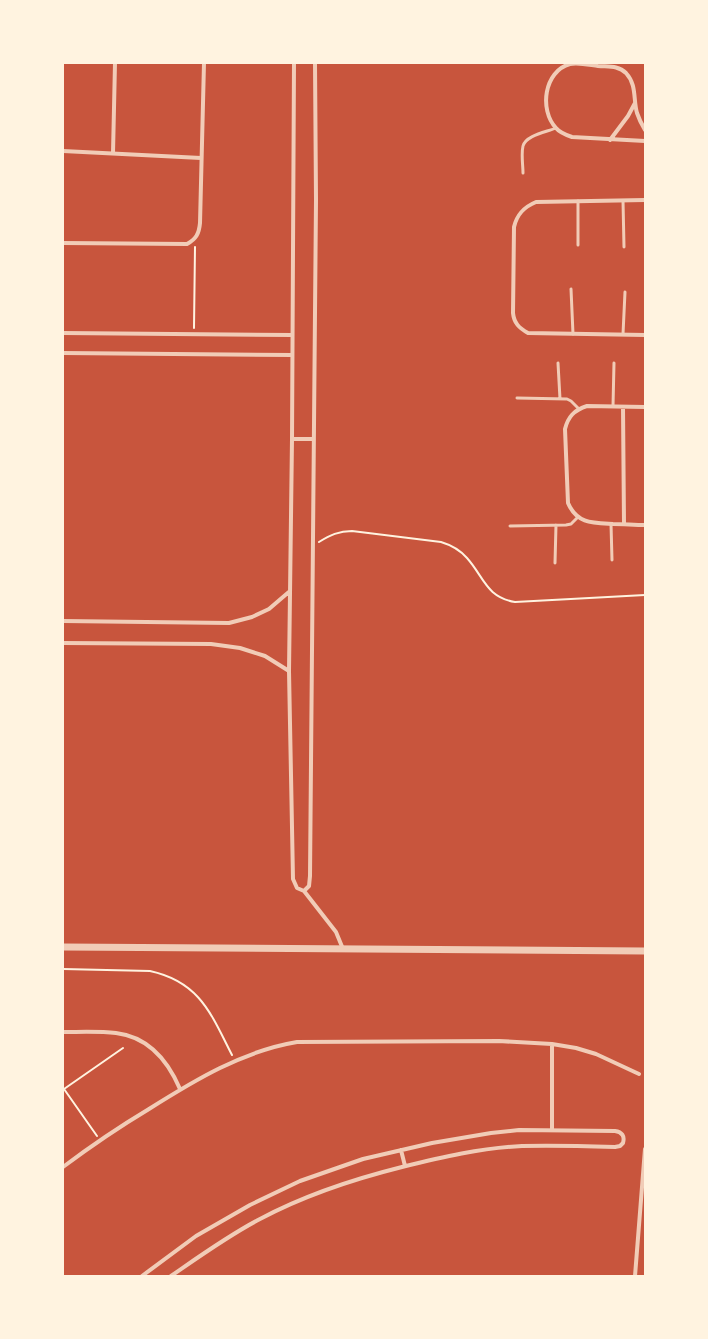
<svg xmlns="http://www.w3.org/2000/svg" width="708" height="1339" viewBox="0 0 708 1339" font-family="'PT Serif',serif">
  <rect width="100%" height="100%" fill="#c8553d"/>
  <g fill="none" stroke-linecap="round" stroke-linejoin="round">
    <path stroke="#fff3e0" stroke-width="2" d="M194,328L195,247
      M319,542C330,535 339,531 352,531L441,542C451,545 460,550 467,558C484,577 486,597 515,602L645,595
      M63,969L150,971C200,982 211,1014 232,1055
      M64,1089L123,1048
      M64,1089L97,1136"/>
    <path stroke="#f1ccb7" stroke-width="3" d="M523,173C523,165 521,154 523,146C526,135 547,132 556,128
      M578,201V245
      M623,201L624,247
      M571,289L573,334
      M623,334L625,292
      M558,363L560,399
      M517,398L567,399L571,401L579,409
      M613,406L614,363
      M611,524L612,560
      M510,526L566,525L571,524L578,517
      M555,563L556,525"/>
    <path stroke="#f1ccb7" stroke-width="4" d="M294,63L292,439L289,671L293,879L297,888L304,891L336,932L343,949
      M645,130C642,125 639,119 637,113C633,99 637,85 626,73C618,65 608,67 598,66C590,65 578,62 570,64C544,71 539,110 556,128C560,133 566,135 572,137L645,141
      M610,140L628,116L635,103
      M63,151L201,158
      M113,153L115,63
      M645,200L536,202C524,207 517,214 514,227L513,313C514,323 519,328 528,333L645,335
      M63,243L187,244C196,239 199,234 200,223L204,63
      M63,333L292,335
      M63,353L292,355
      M623,407L624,524
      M645,407L587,406C574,410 568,417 565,429L568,503C577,524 593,523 613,524C624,524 634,525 645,525
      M292,439H314
      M63,621L229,623L252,617L269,609L290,591
      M63,643L211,644L240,648L265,656L289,671
      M304,891L309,886L310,876L316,200L315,63
      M63,1032C80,1032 99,1031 116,1033C149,1037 168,1061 180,1089
      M552,1130V1044
      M401,1150L405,1166
      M63,1167C91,1146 119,1127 149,1109C195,1080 243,1051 297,1042L499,1041L552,1044L576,1048L596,1054L639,1074
      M142,1276L196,1236L250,1205L300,1181L363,1159L432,1143L491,1133L519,1130L615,1131C622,1132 625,1136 623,1143L620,1146L615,1147C584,1146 553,1145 522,1146C481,1148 442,1157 402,1167C354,1179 305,1195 260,1219C229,1235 200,1256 171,1276
      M635,1276L645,1149"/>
    <path stroke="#f1ccb7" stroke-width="7" d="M63,947L645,951"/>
  </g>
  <rect width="708" height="1339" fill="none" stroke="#fff3e0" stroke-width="128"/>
</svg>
